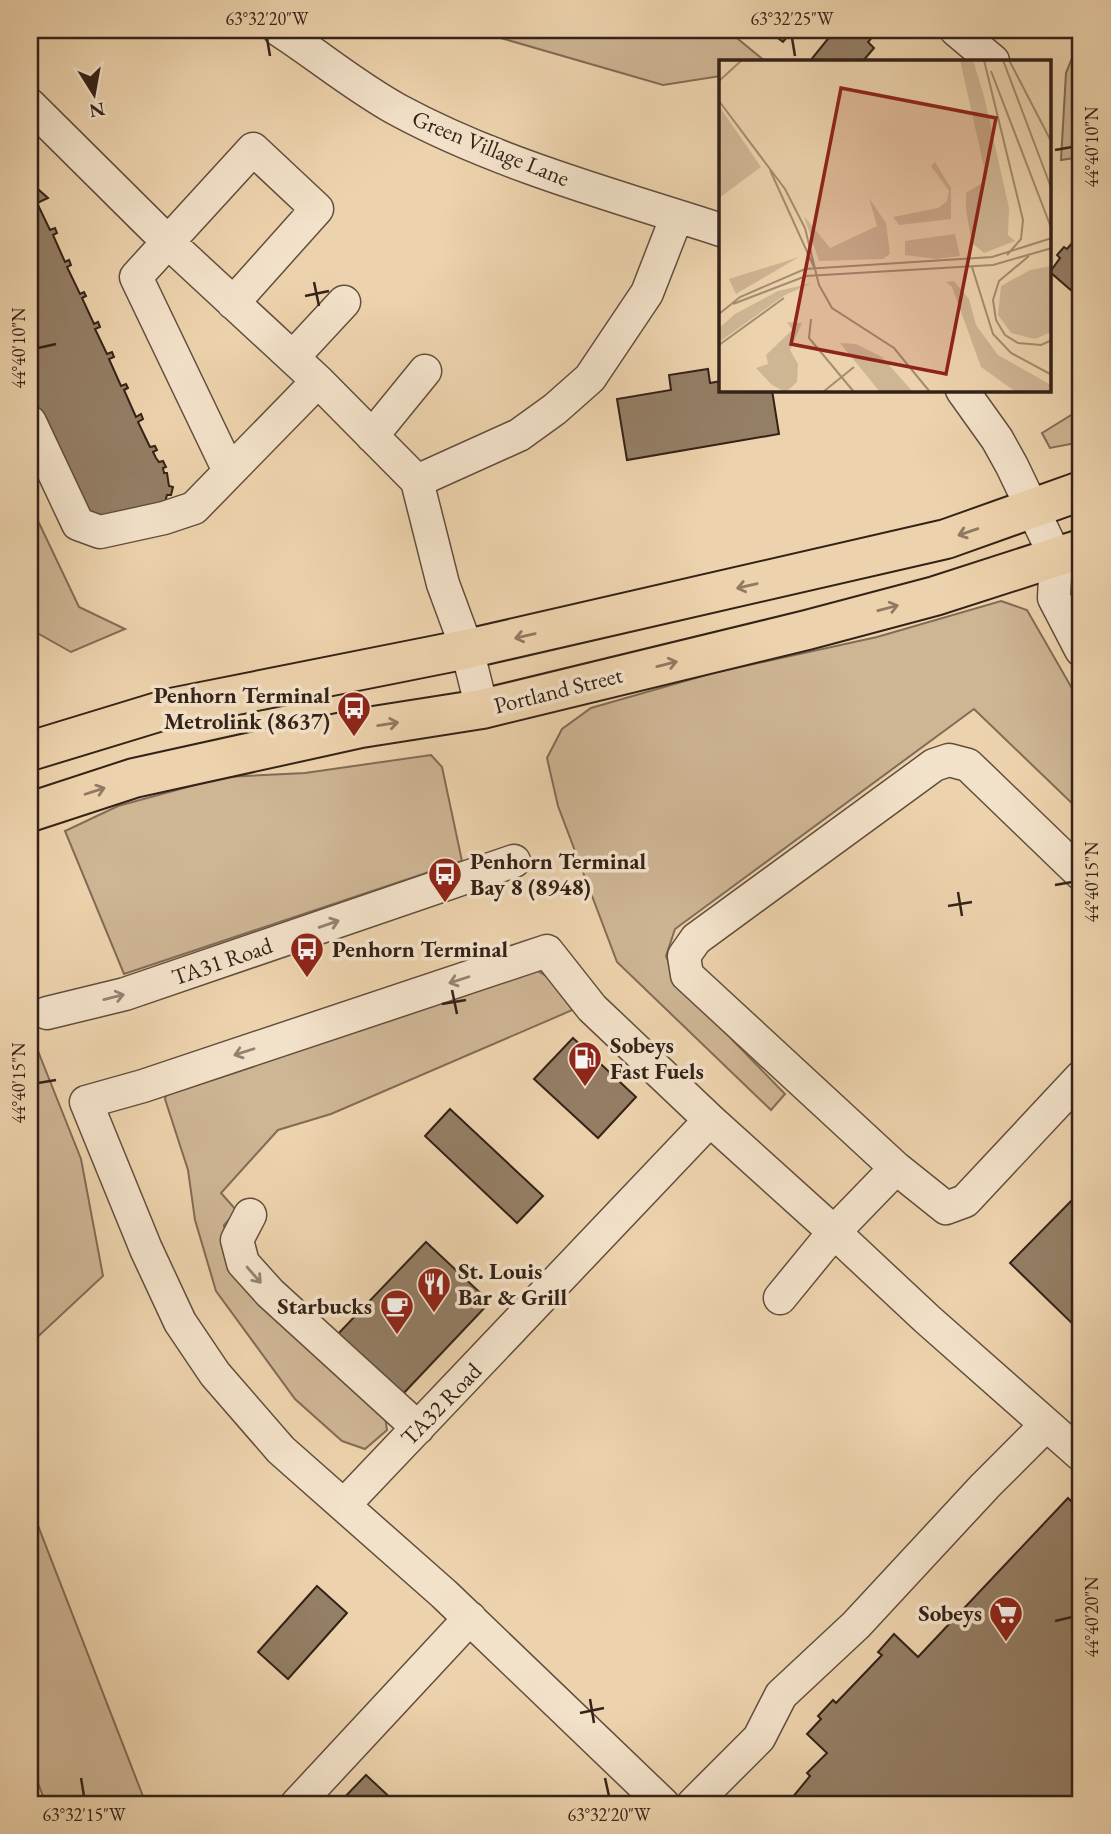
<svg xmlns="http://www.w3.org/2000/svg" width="1111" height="1834" viewBox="0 0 1111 1834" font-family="'EB Garamond',serif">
  <rect width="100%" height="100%" fill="#edd3ad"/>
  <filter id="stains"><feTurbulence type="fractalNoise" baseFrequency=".00286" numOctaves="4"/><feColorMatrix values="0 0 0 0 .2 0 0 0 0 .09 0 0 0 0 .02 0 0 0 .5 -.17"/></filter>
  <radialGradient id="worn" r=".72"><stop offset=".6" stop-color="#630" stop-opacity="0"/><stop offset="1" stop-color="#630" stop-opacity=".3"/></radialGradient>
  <path fill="#ceb594" stroke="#816c56" stroke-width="2" d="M473,30H727L765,61H721V76L663,85Z
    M1081,36V157L1061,160L1066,73Z
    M1081,409V442L1050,448L1042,433Z
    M30,504L79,607L125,629L71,652L30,629Z
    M1001,601L1027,610L1081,704V812L974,709L675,929L666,956L677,983L785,1094L771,1110L617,962L558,806L547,758L562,729L591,708L713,673L877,637Z
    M431,755L442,767L462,861L124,974L65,831L118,806L224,777L305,773Z
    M523,962L546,976L577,1008L331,1114L278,1130L221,1193L237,1211L224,1225L227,1262L385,1416L387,1430L365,1449L342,1441L295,1399L216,1291L195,1220L188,1170L165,1099L173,1074Z
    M30,1031L81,1159L103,1276L30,1344Z
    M30,1505L146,1804H46L30,1762Z"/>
  <path fill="#947e65" stroke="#342218" stroke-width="2" d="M767,30H793L783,42Z
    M835,30H870L875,34L868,42L874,48L863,61H810Z
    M30,182L48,198L37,203L50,230L55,228L57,233L53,235L65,262L69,260L71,265L67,267L80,294L84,292L86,296L82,298L94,324L98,322L100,327L95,329L107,354L112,352L114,357L109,359L121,386L126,384L128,388L124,390L136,417L141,414L143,419L138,422L150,447L155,446L157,450L153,452L156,458L159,462L163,461L166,467L163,468L164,473H167L169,486L173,487L171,495H167L163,509L93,517L79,501L30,394Z
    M1079,235L1081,236L1080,298L1050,272L1060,258L1057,255L1064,247L1067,249Z
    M708,369L710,383L721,381V390H772L779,434L627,460L617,399L671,390L669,375Z
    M573,1038L636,1097L598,1138L534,1079Z
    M450,1109L543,1196L517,1223L425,1136Z
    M1081,1191V1332L1010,1263Z
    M426,1242L490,1302L401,1396L337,1335Z
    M1068,1498L1081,1511V1804H787L810,1776L807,1773L827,1753L807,1734L821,1719L818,1716L833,1700L836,1703L882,1655L878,1652L894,1634L918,1657Z
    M317,1586L347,1613L288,1679L258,1652Z
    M366,1775L397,1804H338Z"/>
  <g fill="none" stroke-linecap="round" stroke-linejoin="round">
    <g stroke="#624e3d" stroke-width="35">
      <path id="minor" d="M279,30C319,56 356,87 398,110C498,164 613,195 721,230
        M956,30L993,61
        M30,105L169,243L318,381L417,481L443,584L467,649L482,709
        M293,357L344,302
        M962,390L997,439L1012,466L1056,558L1054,598L1081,650
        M30,422L78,524L100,532L164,518L194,508L318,381
        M372,436L425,371
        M229,471L136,277L253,149L317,209L233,303
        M417,481L519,435L555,409L590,378L647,293L677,216
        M47,1013L125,994L514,861
        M896,1168L687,975L684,956L696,939L934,765L949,760L968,765L1081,874
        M250,1215L237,1240L243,1263L270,1293L418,1428
        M780,1298L834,1232L927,1319L1081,1455
        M345,1504L710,1120
        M297,1804L470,1618
        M663,1804L444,1594L281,1450L215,1374L180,1322L146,1249L86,1102L143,1086L547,951L592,1008L710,1120L834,1232L896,1168L946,1208L965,1201L1081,1077
        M693,1804L759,1738L781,1695L856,1625L985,1486L1046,1425"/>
    </g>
    <g stroke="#342218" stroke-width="42">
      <path id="major" d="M30,751L171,708L467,649L946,539L1081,491
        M30,812L134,778L361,728L482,709L807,630L935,596L1081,549"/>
    </g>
    <use href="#minor" stroke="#f3e2ca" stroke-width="32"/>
    <use href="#major" stroke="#edd3ad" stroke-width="38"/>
  </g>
  <defs><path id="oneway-shaft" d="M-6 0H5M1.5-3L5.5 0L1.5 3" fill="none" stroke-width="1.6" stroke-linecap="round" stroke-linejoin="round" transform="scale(1.75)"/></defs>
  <g stroke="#907a62">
    <use href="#oneway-shaft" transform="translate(968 532) rotate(161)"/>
    <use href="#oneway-shaft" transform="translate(747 586) rotate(167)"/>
    <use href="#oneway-shaft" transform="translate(888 608) rotate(-15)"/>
    <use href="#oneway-shaft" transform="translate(525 636) rotate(167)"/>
    <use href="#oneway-shaft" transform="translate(667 664) rotate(-14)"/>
    <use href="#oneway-shaft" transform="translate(388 724) rotate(-9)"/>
    <use href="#oneway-shaft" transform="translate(95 791) rotate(-18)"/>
  </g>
  <g stroke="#948271">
    <use href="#oneway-shaft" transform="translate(329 924) rotate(-19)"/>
    <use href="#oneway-shaft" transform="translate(459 980) rotate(162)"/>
    <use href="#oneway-shaft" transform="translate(114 997) rotate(-14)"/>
    <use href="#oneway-shaft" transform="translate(244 1052) rotate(162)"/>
    <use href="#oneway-shaft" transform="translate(254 1275) rotate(49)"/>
  </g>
  <path fill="none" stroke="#342218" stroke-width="2.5" d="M267,38L270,56M792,38L795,56M1055,150L1072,147M314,282L319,306M305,296L329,291M38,348L56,344M1055,885L1072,882M958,892L962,916M948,906L972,902M452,990L457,1014M442,1004L466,1000M38,1083L56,1080M1055,1621L1072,1617M590,1699L594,1723M580,1713L604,1708M81,1778L84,1796M605,1778L609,1796"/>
  <defs>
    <g id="bus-pin" transform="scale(1.75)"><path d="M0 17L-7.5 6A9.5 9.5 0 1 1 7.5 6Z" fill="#8f2418" stroke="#f3e2ca"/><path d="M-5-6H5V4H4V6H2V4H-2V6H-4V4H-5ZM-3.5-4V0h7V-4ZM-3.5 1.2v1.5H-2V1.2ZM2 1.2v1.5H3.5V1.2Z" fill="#fff"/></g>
    <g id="fuel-pin" transform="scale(1.75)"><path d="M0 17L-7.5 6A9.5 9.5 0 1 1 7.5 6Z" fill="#8f2418" stroke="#f3e2ca"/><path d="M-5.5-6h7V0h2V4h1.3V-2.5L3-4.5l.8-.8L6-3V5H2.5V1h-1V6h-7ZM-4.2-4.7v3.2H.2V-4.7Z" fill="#fff"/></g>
    <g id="restaurant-pin" transform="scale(1.75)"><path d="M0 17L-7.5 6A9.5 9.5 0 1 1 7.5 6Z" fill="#8f2418" stroke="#f3e2ca"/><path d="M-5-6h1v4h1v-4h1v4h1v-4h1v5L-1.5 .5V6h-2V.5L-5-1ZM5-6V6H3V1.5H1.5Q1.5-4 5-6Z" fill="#fff"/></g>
    <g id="cafe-pin" transform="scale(1.75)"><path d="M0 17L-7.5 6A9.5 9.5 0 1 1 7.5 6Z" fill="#8f2418" stroke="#f3e2ca"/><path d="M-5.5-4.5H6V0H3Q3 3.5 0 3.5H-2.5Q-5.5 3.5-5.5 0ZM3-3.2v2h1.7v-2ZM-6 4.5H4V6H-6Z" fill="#fff"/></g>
    <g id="supermarket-pin" transform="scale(1.75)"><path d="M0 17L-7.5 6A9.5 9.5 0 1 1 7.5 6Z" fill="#8f2418" stroke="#f3e2ca"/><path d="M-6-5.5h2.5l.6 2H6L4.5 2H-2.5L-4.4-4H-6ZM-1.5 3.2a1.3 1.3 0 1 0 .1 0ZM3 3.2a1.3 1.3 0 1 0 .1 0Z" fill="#fff"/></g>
  </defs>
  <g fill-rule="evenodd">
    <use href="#bus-pin" x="354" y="708"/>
    <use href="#bus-pin" x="445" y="874"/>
    <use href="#bus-pin" x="307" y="949"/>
    <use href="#fuel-pin" x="585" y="1058"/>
    <use href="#restaurant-pin" x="434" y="1284"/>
    <use href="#cafe-pin" x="397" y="1306"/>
    <use href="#supermarket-pin" x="1006" y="1613"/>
  </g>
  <g text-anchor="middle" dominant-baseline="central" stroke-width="7" stroke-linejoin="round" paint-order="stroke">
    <g font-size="23" fill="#342218" stroke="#f3e2ca">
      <text transform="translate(491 148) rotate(22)">Green Village Lane</text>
      <text transform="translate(558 690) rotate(-14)">Portland Street</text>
      <text transform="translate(222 961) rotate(-19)">TA31 Road</text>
      <text transform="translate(441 1404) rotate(-46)">TA32 Road</text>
    </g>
    <g font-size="23" font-weight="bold" fill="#342218" stroke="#f3e2ca" text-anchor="start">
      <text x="330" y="695" text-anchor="end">Penhorn Terminal<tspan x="330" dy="26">Metrolink (8637)</tspan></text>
      <text x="470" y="861">Penhorn Terminal<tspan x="470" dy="26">Bay 8 (8948)</tspan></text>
      <text x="332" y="949">Penhorn Terminal</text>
      <text x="610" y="1045">Sobeys<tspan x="610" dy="26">Fast Fuels</tspan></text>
      <text x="458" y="1271">St. Louis<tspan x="458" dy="26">Bar &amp; Grill</tspan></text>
      <text x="372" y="1306" text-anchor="end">Starbucks</text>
      <text x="982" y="1613" text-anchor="end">Sobeys</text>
    </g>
  </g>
  <g transform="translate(719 60)">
    <rect width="332" height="332" fill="#edd3ad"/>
    <path d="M241,0H254L265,36L290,148L289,175L296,181L265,193L253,183L247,150V133L263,123L265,107ZM0,46L42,107L0,138ZM216,102L232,128V159L180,165L174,157L219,148L228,141L230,131L212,106ZM150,138L167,163L171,194L164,199L100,201L85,156L111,188L158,166ZM236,174L241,196L217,199L186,195V181ZM80,197L17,234L10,219ZM332,206V272L316,279L292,273L279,255L282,226L311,210ZM235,221L250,239L257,265L279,295L332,325V332H297L262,307L233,227L227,222ZM93,223L66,235L0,282V268L16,254L59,231ZM68,262L83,263L71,290L79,304L78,322L67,332L53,325L37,308L49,304L47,295L73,270ZM121,283L137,284L163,297L194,332H161Z" fill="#ceb594"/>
    <path fill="none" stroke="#a38c71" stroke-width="2" d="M265,0L304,160L302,179L288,195M284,0L333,130M290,0L333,83M272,11L333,170M0,21L23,0M0,41L66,129L86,168L100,225L113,248L175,288L211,332M51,110L95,207M310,196L280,221L274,240L277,260L286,275L299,283L322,285L333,280M253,207L274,274L292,293L333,315M14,244L87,216L274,205L333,188M0,254L21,237L86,209L273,197L333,178M92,259L90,278L135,332M0,285L65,238M104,332L135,307"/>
    <path fill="#8f2418" fill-opacity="0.15" stroke="#8f2418" stroke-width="3.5" d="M122,28L277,58L227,314L72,284Z"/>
    <rect width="332" height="332" fill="none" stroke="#342218" stroke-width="3.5"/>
  </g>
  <rect width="1111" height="1834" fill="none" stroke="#edd3ad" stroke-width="77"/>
  <g transform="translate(94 94) rotate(169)" stroke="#f3e2ca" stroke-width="5" paint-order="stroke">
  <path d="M0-5L12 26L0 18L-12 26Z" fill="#342218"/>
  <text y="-10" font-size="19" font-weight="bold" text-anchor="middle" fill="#342218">N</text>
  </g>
  <rect x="38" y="38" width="1034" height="1758" fill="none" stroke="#342218" stroke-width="2.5"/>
  <g font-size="18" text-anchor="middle" fill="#342218">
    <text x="267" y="25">63°32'20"W</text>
    <text x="792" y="25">63°32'25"W</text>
    <text transform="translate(1092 147) rotate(-90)" y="6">44°40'10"N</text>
    <text transform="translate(19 348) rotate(-90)" y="6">44°40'10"N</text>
    <text transform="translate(1092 882) rotate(-90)" y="6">44°40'15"N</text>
    <text transform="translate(19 1083) rotate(-90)" y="6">44°40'15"N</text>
    <text transform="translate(1092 1617) rotate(-90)" y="6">44°40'20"N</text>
    <text x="84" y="1821">63°32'15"W</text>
    <text x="609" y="1821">63°32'20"W</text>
  </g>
  <rect width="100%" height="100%" filter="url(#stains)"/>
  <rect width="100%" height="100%" fill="url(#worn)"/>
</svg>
